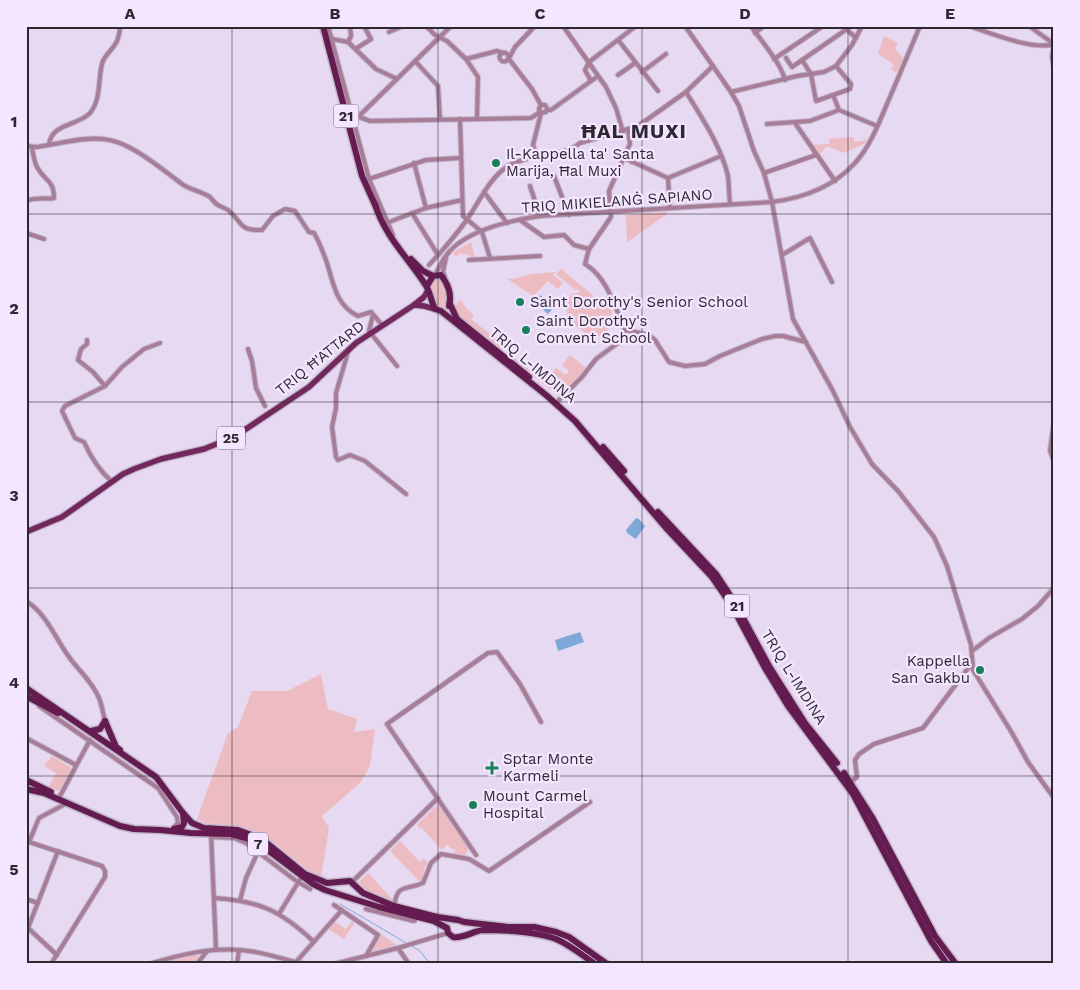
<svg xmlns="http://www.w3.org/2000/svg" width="1080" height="990" font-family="'Work Sans',sans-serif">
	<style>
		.green { fill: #edbcc2 }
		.water { fill: #7da8d7 }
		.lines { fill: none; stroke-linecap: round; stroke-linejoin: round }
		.stream { stroke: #7da8d7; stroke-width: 1 }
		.minor-casing { stroke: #c2b6cb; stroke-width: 6 }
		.primary-casing { stroke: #c2b6cb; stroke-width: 8 }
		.trunk-casing { stroke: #c2b6cb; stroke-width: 9 }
		.minor { stroke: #a77d98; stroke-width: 4 }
		.primary { stroke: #72285d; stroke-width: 5.5 }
		.trunk { stroke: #641c50; stroke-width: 6 }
		.grid { fill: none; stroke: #2d2831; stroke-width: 1; stroke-opacity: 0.55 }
		.poi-dot { fill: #19805b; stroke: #f4e6ff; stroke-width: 2 }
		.labels { text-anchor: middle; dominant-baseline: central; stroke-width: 4.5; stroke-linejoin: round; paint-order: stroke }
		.shield { fill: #f4e6ff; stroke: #69616f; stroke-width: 1 }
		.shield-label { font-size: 14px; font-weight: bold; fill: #2d2831 }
		.poi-label { font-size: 15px; fill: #2d2831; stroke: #f4e6ff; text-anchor: start }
		.street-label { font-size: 15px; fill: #2d2831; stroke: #f4e6ff }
		.district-label { font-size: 20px; font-weight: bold; letter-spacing: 1px; fill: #2d2831; stroke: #f4e6ff }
		.neatline { fill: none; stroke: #2d2831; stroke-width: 2 }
		.grid-label { font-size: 16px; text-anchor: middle; font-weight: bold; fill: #2d2831 }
	</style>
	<rect width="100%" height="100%" fill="#e7d9f1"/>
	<g class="green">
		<path d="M884,36L898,43L895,49L903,58L896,73L891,69L894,65L878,54Z"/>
		<path d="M854,137V142L867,140L864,144L843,153L827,146L820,154L813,145L829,144V139Z"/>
		<path d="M667,212L666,215L627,242L626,215Z"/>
		<path d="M471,242L475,257H471L466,254L463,255L462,253L457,256L453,255L455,251Z"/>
		<path d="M561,269L612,311C611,316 612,321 610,327C600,348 577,329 567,317L566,301L572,294L581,292L577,289L575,290L556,274Z"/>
		<path d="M555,272L553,275L563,283L558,289L548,281L533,296L506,278L513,279L531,274Z"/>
		<path d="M437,278C448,283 451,298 445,308L438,307C431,299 426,284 437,278Z"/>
		<path d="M459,301H462L466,308L474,315L471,319L506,347L504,350L492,344L460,318L455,306Z"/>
		<path d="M509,351L512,352L514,357L539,378L542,377L545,380L556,368L566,375L569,371L562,365L570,355L587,369L581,377L559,396L509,357L507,354Z"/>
		<path d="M321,674L328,709L357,719L354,732L375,729L370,766L361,782L322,816L329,828L321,877L309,871L262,833L239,826L205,823L197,819L228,733L238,727L252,691H287Z"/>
		<path d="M52,756L70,767L71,769L60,789L57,791L49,786L56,773L44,766Z"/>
		<path d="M438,804L469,848L464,857L453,855L455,850L450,848L448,844L442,850L422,828L420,829L417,825Z"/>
		<path d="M400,841L420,862L424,858L428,863L424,868L421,883L390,851Z"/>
		<path d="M368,873L394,901C384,901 364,891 359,882Z"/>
		<path d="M334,921L346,929L352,921L355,922L344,939L327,928Z"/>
		<path d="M381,934L397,945L372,951Z"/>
		<path d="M197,955L199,957L194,964H161L187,956Z"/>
	</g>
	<g class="water">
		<path d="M540,295L554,307L548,314L534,302Z"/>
		<path d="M636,518L639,519L645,526L636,539L627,533L626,530Z"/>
		<path d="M580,632L584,642L558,651L555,640Z"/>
	</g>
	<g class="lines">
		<g class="stream">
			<path d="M340,904L408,944"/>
			<path d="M411,946L419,950L430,964"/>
		</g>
		<defs>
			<g id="minor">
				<path d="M328,26L369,179L393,235"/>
				<path d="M426,26L435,35L447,41L466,59L478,77L477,118"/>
				<path d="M563,26L606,87L616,108L623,132"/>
				<path d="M685,26L731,92L739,106L754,151L764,173L772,202L793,319L833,391L850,427L872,464L898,491L934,537L947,566L971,645L973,670L1012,733L1028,762L1054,798"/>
				<path d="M751,26C761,41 781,63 785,80"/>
				<path d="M843,26L856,38"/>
				<path d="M969,26C990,33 1034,51 1054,44"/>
				<path d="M1029,26L1054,44"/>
				<path d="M389,32L403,26"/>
				<path d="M755,33L764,26"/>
				<path d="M332,39L348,42L376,69L397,79"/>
				<path d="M619,41L658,91"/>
				<path d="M348,42L351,36L350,26"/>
				<path d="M1054,45L1052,57L1054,68"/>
				<path d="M357,48L371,39L364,26"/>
				<circle cx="504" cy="57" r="4.5"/>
				<path d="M509,58L515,47L535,26"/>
				<path d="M786,58L792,67L847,29"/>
				<path d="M466,59L497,51L503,53"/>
				<path d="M509,59L532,89L541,105L539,109L541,113L533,145L537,156"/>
				<path d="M774,59L823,26"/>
				<path d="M802,60L811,74L816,101L850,89L851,84L836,66"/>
				<path d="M415,61L438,86L440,119"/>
				<path d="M642,72L666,54"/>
				<path d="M618,75L635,63"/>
				<path d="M591,81L585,70L589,62L636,26"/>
				<path d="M686,92C702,118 721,146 728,176C729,185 729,195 730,204"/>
				<path d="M731,92L797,76L824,72L836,66L852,45L862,26"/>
				<path d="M833,95L839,110"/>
				<path d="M541,105H545L547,108L546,112L541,113"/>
				<path d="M547,110H551L598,76"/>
				<path d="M351,114L370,121L531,118L540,112"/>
				<path d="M356,119L451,26"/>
				<path d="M460,119L463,216L482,232L490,258"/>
				<path d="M795,123L835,181"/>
				<path d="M767,124L810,121L839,110L877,126"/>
				<path d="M49,145C67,142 85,137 103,139C130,141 160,168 182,184C190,190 201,191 210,197C213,200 214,203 218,205C221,207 225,208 228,210C243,222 238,231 262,230L273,216L285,209L295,211L309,232L314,233C320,243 323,252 327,263C333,282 336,306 358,316L371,312L382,325"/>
				<path d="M26,146L37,147L49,145C51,123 78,126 90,113C101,100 98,80 102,64C104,55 113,50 117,41C119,37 119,31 121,26"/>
				<path d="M624,158L668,178L670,208"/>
				<path d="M632,162L636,158L643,157"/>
				<path d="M414,163L426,208"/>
				<path d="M764,173L816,155"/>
				<path d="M554,176L569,215"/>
				<path d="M668,178L721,156"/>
				<path d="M369,179L426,160L460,158"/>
				<path d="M530,186L540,216"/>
				<path d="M484,192L507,223"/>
				<path d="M26,201C38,196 43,200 54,198C54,179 44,181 37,167C34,161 33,154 32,147"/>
				<path d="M412,213L438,255"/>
				<path d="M520,220L544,237L564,235L574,245L589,249"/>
				<path d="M389,222L426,208L462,200"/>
				<path d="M26,233L44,239"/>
				<path d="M782,255L810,238L832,282"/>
				<path d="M469,260L540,256"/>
				<path d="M429,265C442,251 455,236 466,221C479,203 488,179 508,166C530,153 560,159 580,143L638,126L686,92L713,66"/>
				<path d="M435,275C440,265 446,253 455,246C477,228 513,220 540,216L772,202C802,198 832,188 854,164C871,146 880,120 890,97C900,73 910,50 920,26"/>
				<path d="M445,277L443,272L446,257"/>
				<path d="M373,315L369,331L397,366"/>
				<path d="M625,330C615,307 607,277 585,264L589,249L611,217L609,191L630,144L628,130"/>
				<path d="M625,330L649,335L655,340L669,362L685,366L705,364L720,356L762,339L775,336H783L806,342"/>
				<path d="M87,340V344L81,349L78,360L93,372L105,386L65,406L62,411L75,438L84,442C91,458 99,470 112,482"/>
				<path d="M248,349L252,361L256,388L265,406"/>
				<path d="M348,352L336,393V408L332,427L336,457L338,460L350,455L365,461L406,494"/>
				<path d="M105,386L122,367L144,349L160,343"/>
				<path d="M558,401L582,377L596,359L622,340L625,330"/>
				<path d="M1054,422L1050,451L1054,461"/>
				<path d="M26,601C47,614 55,638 69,657C79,671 92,681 99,698C102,705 103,713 105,721"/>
				<path d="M972,651L989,638L1022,619L1038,606L1054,588"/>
				<path d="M39,706L158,788L177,817L178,823L173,828"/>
				<path d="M26,738L76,765"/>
				<path d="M850,782L857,777L855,760L859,754L874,744L923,728L972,663"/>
				<path d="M60,796L90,740"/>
				<path d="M211,833L216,949"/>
				<path d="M211,837L234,838L246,843L295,880"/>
				<path d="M26,841L102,866L105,871V877L51,964"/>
				<path d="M29,842L39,818L67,803"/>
				<path d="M476,855L387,724L488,653L497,652L520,684L541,722"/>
				<path d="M298,882L310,889"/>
				<path d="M352,882L438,798"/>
				<path d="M214,898C259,901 280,910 313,941"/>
				<path d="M26,899L38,903"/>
				<path d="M240,900L246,878L261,845"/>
				<path d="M334,905L378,935L366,956"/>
				<path d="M394,906C398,883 404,891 423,883L431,863L441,854L469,859L489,871L590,802"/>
				<path d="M366,909L414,921L417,918"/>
				<path d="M279,914L302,876"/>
				<path d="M28,928L57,955"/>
				<path d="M26,929L28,928L58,851"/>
				<path d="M398,948L409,964"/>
				<path d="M296,962L342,910"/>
				<path d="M149,964C182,954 215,946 249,951C268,953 287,961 306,964"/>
				<path d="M197,964L207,951"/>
				<path d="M237,964L239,950"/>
				<path d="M334,964L398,948L448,933"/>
			</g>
			<g id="primary">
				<path d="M414,305L424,306L435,309"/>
				<path d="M26,532L62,517L123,474L134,469L161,459L204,449L234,437L309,387L356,343L414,305L424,297L428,290"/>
			</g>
			<g id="trunk">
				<path d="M323,26L362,176L376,207"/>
				<path d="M375,204C384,235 408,258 425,284C430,291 431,301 435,309L441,311L546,395L575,421L667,529L712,577L732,606L765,668L788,706L853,794L931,941L947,964"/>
				<path d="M411,259L423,271L433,276"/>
				<path d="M427,286L433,276L441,275C448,284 452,295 449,306"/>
				<path d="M450,304L457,319L529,377"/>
				<path d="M603,447L624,471"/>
				<path d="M658,512L716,574L735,603L769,666L805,723L837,763"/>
				<path d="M26,688L156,777L183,813L192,823L204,828L238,830L262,839L305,874L327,883L350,881L363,893L394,906L437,917L458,920L464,922L508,927H534L556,932L569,937L607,964"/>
				<path d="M26,696L58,713"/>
				<path d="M105,721L116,747L120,750"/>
				<path d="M91,731L100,729L105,721"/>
				<path d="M844,773L872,817L935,936L956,964"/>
				<path d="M26,780L51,792"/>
				<path d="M26,789L44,793L120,826L134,829L160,830L191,833L231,834L246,838L261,845L313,884L325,890L379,907L434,921L447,928L448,933L453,937C463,939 473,931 483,930C505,930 535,931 556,939C570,945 582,955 595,964"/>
				<path d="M174,829L182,827L184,823L183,814"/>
			</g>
		</defs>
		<use href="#minor" class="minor-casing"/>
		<use href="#primary" class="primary-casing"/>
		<use href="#trunk" class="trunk-casing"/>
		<use href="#minor" class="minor"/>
		<use href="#primary" class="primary"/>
		<use href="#trunk" class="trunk"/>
	</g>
	<path class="grid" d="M232,26V964M438,26V964M642,26V964M848,26V964M26,214H1054M26,402H1054M26,588H1054M26,776H1054"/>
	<g class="poi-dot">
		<circle cx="496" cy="163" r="5"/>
		<circle cx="520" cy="302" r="5"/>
		<circle cx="526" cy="330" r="5"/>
		<circle cx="980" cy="670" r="5"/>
		<path d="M489.5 760.5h5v5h5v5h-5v5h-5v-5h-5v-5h5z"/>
		<circle cx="473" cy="805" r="5"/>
	</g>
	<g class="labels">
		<g class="shield">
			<rect x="333.5" y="104.5" width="25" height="23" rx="4"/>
			<rect x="217" y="426.5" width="28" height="23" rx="4"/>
			<rect x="724.5" y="594.5" width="25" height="23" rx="4"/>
			<rect x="248" y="832.5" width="20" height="23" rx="4"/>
		</g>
		<g class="shield-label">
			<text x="346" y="116">21</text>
			<text x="231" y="438">25</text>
			<text x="737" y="606">21</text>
			<text x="258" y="844">7</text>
		</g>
		<g class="poi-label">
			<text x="506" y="154">Il-Kappella ta' Santa<tspan x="506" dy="17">Marija, Ħal Muxi</tspan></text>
			<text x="530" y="302">Saint Dorothy's Senior School</text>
			<text x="536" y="321">Saint Dorothy's<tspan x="536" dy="17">Convent School</tspan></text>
			<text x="970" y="661" text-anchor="end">Kappella<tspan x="970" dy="17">San Gakbu</tspan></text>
			<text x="503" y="759">Sptar Monte<tspan x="503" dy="17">Karmeli</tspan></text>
			<text x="483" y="796">Mount Carmel<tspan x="483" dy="17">Hospital</tspan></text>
		</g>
		<g class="street-label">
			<text transform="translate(617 201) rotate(-4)">TRIQ MIKIELANĠ SAPIANO</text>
			<text transform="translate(320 358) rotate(-39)">TRIQ Ħ'ATTARD</text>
			<text transform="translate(533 365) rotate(40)">TRIQ L-IMDINA</text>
			<text transform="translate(794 677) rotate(58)">TRIQ L-IMDINA</text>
		</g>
		<g class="district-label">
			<text x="634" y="131">ĦAL MUXI</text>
		</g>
	</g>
	<rect width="1080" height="990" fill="none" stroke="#f4e6ff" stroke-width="55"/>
	<rect x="28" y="28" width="1024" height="934" class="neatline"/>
	<g class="grid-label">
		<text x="130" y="19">A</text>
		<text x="335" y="19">B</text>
		<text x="540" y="19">C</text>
		<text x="745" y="19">D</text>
		<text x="950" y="19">E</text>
		<text x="14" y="127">1</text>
		<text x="14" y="314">2</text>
		<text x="14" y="501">3</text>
		<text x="14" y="688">4</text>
		<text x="14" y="875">5</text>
	</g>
</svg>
